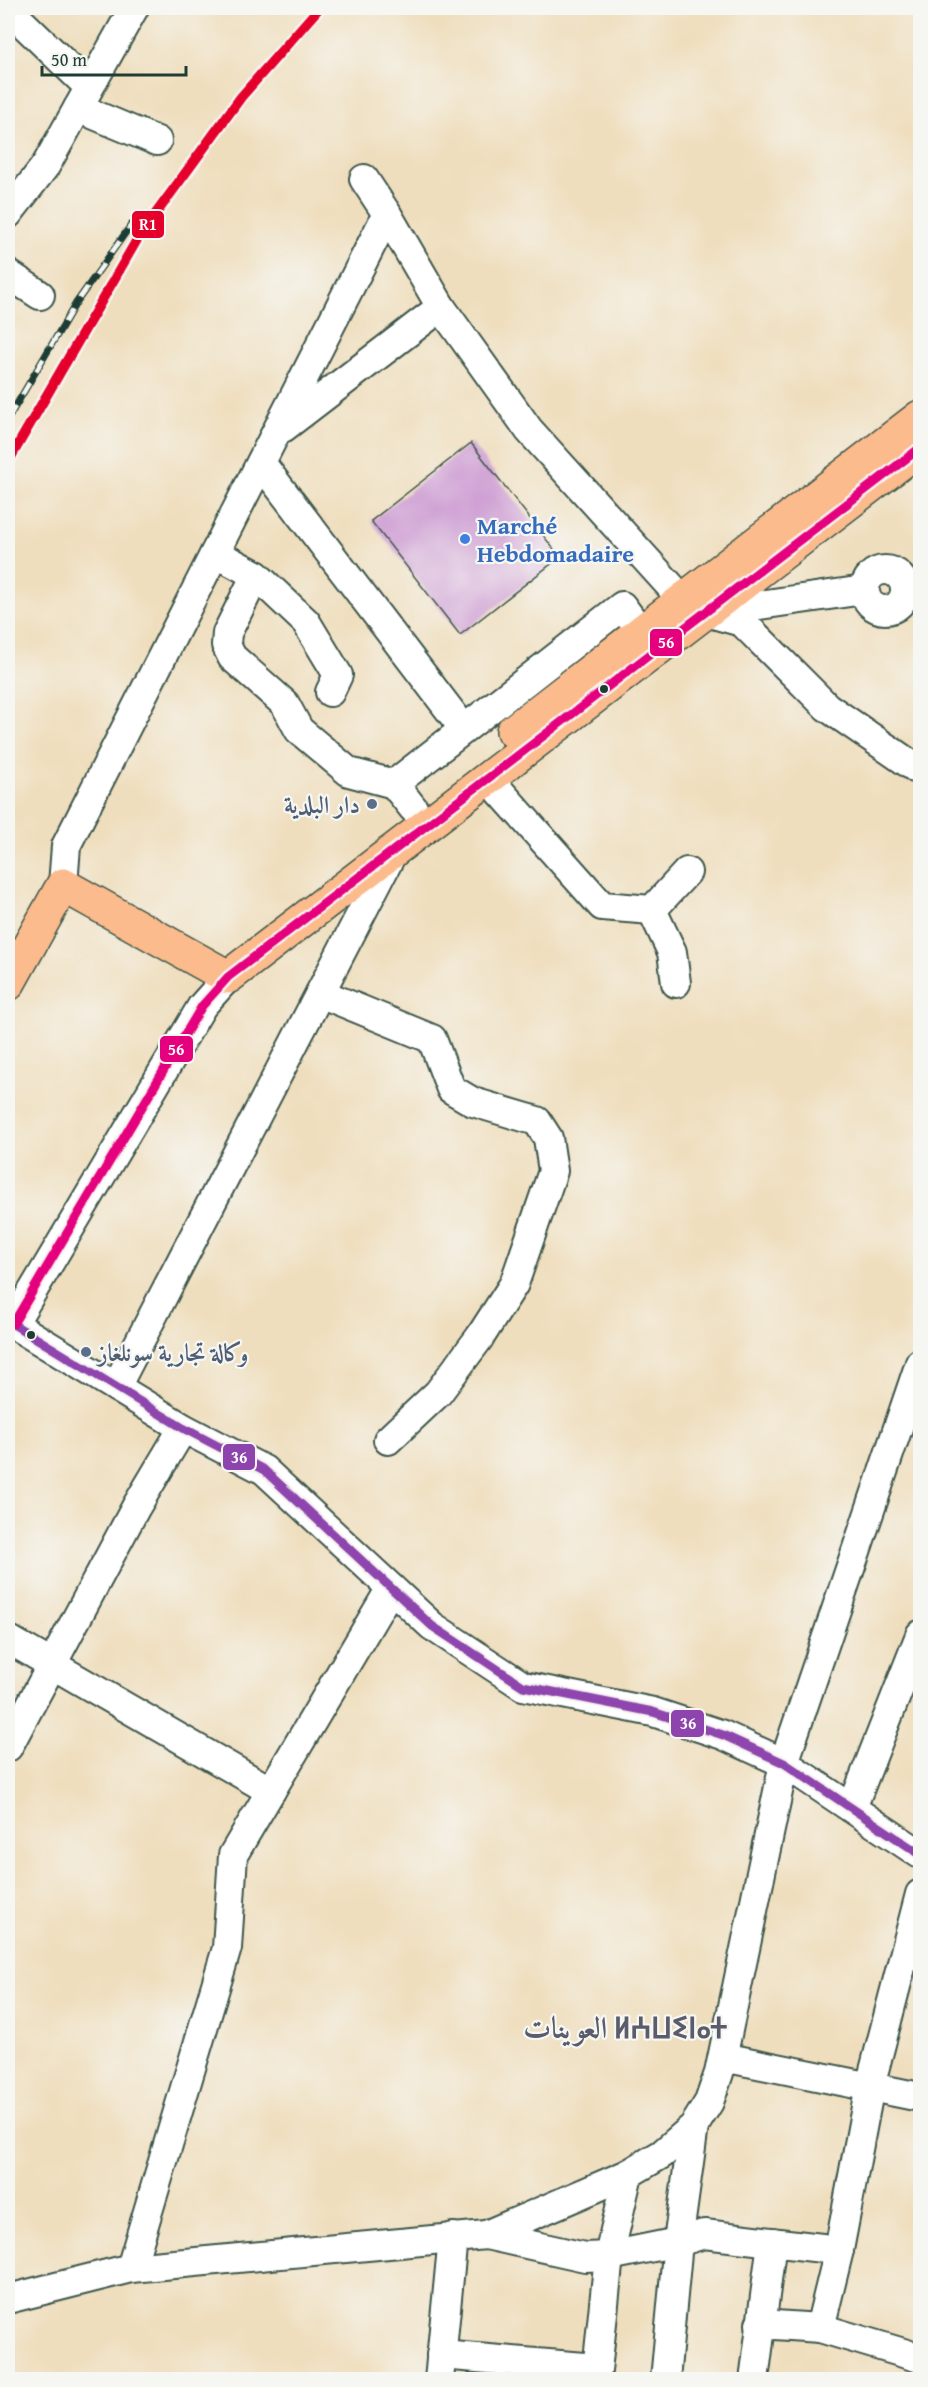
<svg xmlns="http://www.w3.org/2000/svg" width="928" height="2387" font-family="'Gentium Book Plus',Amiri,'Noto Sans Tifinagh',serif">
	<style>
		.building { fill: #ca95d0 }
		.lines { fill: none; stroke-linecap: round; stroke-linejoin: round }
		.minor-casing { stroke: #3e5549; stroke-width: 32 }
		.major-casing { stroke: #3e5549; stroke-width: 36 }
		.minor { stroke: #fff; stroke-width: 28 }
		.major { stroke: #fbbb8c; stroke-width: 33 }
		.rail-casing { stroke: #1f3d34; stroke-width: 7 }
		.rail { stroke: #f6f6f2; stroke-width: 4.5; stroke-dasharray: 14; stroke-linecap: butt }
		.bus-1-casing { stroke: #f6f6f2; stroke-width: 14 }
		.bus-2-casing { stroke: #f6f6f2; stroke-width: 14 }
		.bus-1 { stroke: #8e44ad; stroke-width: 9 }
		.bus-2 { stroke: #e5007d; stroke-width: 9 }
		.rail-1-casing { stroke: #f6f6f2; stroke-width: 15 }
		.rail-1 { stroke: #e4002b; stroke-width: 10 }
		.shop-dot { fill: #3f7fe0; stroke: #f6f6f2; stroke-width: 2 }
		.bus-dot { fill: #1f3d34; stroke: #f6f6f2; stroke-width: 2 }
		.service-dot { fill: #5c6f8a; stroke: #f6f6f2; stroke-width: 2 }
		.labels { text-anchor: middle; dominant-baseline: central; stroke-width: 4.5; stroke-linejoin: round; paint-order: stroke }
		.shop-label { font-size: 24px; font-weight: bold; fill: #366cbe; stroke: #f6f6f2; text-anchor: start }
		.service-label { font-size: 24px; font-weight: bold; fill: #4e5e75; stroke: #f6f6f2; text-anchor: end }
		.district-label { font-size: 30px; font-weight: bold; fill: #5b5c6b; stroke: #f6f6f2 }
		.line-badge { stroke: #f6f6f2; stroke-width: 2 }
		.badge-label { font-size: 16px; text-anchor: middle; font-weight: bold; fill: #fff }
	</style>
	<rect width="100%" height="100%" fill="#f6f6f2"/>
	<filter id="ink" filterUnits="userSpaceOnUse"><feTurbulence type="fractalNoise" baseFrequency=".0167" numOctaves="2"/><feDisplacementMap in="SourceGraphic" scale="12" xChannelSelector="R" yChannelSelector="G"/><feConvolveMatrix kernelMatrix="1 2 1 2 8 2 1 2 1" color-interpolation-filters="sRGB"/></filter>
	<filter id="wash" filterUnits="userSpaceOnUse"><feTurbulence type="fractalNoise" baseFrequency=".008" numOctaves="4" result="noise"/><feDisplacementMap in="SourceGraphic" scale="24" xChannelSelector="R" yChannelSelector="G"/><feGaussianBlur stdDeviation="1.35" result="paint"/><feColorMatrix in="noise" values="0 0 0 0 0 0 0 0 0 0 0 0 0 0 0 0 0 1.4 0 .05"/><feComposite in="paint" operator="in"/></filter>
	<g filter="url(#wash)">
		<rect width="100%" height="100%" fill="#efdebd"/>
		<g id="blocks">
			<path class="building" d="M471,443L560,557L460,635L371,521Z"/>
		</g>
	</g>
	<g filter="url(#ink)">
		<use href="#blocks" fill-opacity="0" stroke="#3e5549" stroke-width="1.5"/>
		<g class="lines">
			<defs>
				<g id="minor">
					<path d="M8,9L89,87"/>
					<path d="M78,108L157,141"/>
					<path d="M364,179L387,214L441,307L529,430L683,600L706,612L742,622L827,707L920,771"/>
					<path d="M8,214L46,165L134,8"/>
					<path d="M8,274L40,295"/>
					<path d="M283,428L441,307"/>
					<path d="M261,463L464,729"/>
					<path d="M215,553L256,575L306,622L338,675L330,692"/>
					<circle cx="885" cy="590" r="20"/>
					<path d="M256,575L227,633L226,645L232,657L285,704L299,730L349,772L394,784"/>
					<path d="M717,611L864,590"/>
					<path d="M488,778L602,906L652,910L687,872"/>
					<path d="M413,808L394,784L622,606L641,632"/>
					<path d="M63,885L66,846L387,214"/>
					<path d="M652,910L672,952L676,983"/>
					<path d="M320,993L432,1039L451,1089L473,1102L537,1121L548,1138L553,1171L514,1284L480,1337L438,1393L388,1440"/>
					<path d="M8,1321L183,1428L264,1470L432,1626L523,1686L653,1712L723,1735L784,1763L920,1854"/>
					<path d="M13,1324L202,1006L228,977"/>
					<path d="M116,1387L393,852"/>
					<path d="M8,1639L271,1791"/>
					<path d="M8,1747L136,1507L183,1428"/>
					<path d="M852,1808L920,1635"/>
					<path d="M723,2057L920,2097"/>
					<path d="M486,2235L585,2257L609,2256L678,2242L704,2234L839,2250"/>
					<path d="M131,2268L227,1948L233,1855L391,1588"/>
					<path d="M8,2299L131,2268L486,2235L628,2174L662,2154L694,2126L709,2102L719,2073L784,1763L920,1363"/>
					<path d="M760,2324L820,2328L920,2358"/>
					<path d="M820,2328L839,2250L870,2086L920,1894"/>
					<path d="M441,2355L597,2368"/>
					<path d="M439,2380L453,2237"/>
					<path d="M596,2380L609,2256L628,2174"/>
					<path d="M665,2380L678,2242L694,2126"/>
					<path d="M754,2380L772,2242"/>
				</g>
				<g id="major">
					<path d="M513,731L920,417"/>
					<path d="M8,984L63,885L228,977L920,448"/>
				</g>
			</defs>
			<use href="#minor" class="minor-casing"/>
			<use href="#major" class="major-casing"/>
			<use href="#minor" class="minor"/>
			<use href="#major" class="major"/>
			<defs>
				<path id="rail" d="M8,419L76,303L131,225"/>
			</defs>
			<use href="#rail" class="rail-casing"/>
			<use href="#rail" class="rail"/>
			<defs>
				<path id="bus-1" d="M8,1321L183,1428L264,1470L432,1626L523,1686L653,1712L723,1735L784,1763L920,1854"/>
				<path id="bus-2" d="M13,1324L202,1006L228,977L920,448"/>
			</defs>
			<use href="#bus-1" class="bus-1-casing"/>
			<use href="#bus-2" class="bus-2-casing"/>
			<use href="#bus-1" class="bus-1"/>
			<use href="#bus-2" class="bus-2"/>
			<defs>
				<path id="rail-1" d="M8,462L138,238L241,97L319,8"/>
			</defs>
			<use href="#rail-1" class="rail-1-casing"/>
			<use href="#rail-1" class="rail-1"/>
		</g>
	</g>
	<circle class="shop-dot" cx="465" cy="539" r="6"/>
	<g class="bus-dot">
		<circle cx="604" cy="689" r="5"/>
		<circle cx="31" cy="1335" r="5"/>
	</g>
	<g class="service-dot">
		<circle cx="372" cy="804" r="6"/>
		<circle cx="86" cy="1352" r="6"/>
	</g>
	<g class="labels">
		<g class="shop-label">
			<text x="477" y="525">Marché<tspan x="477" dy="28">Hebdomadaire</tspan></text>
		</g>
		<g class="service-label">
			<text x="360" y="804">دار البلدية</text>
			<text x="98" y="1352" text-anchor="start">وكالة تجارية سونلغاز</text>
		</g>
		<g class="district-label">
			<text x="625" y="2027">العوينات ⵍⵄⵡⵉⵏⴰⵜ</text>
		</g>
	</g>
	<g class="line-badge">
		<rect x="131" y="210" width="34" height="29" rx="6" fill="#e4002b"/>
		<rect x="649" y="628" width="34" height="29" rx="6" fill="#e5007d"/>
		<rect x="159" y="1035" width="35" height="28" rx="6" fill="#e5007d"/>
		<rect x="222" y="1443" width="34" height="28" rx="6" fill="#8e44ad"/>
		<rect x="670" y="1709" width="35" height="29" rx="6" fill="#8e44ad"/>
	</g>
	<g class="badge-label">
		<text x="148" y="230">R1</text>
		<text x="666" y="648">56</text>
		<text x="176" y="1055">56</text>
		<text x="239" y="1463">36</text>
		<text x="688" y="1729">36</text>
	</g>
	<rect width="928" height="2387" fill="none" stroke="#f6f6f2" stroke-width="30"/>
	<path d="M42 66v9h144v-9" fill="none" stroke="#1f3d34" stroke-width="3"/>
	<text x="51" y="66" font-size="18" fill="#1f3d34" stroke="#f6f6f2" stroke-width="4.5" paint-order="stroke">50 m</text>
</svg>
